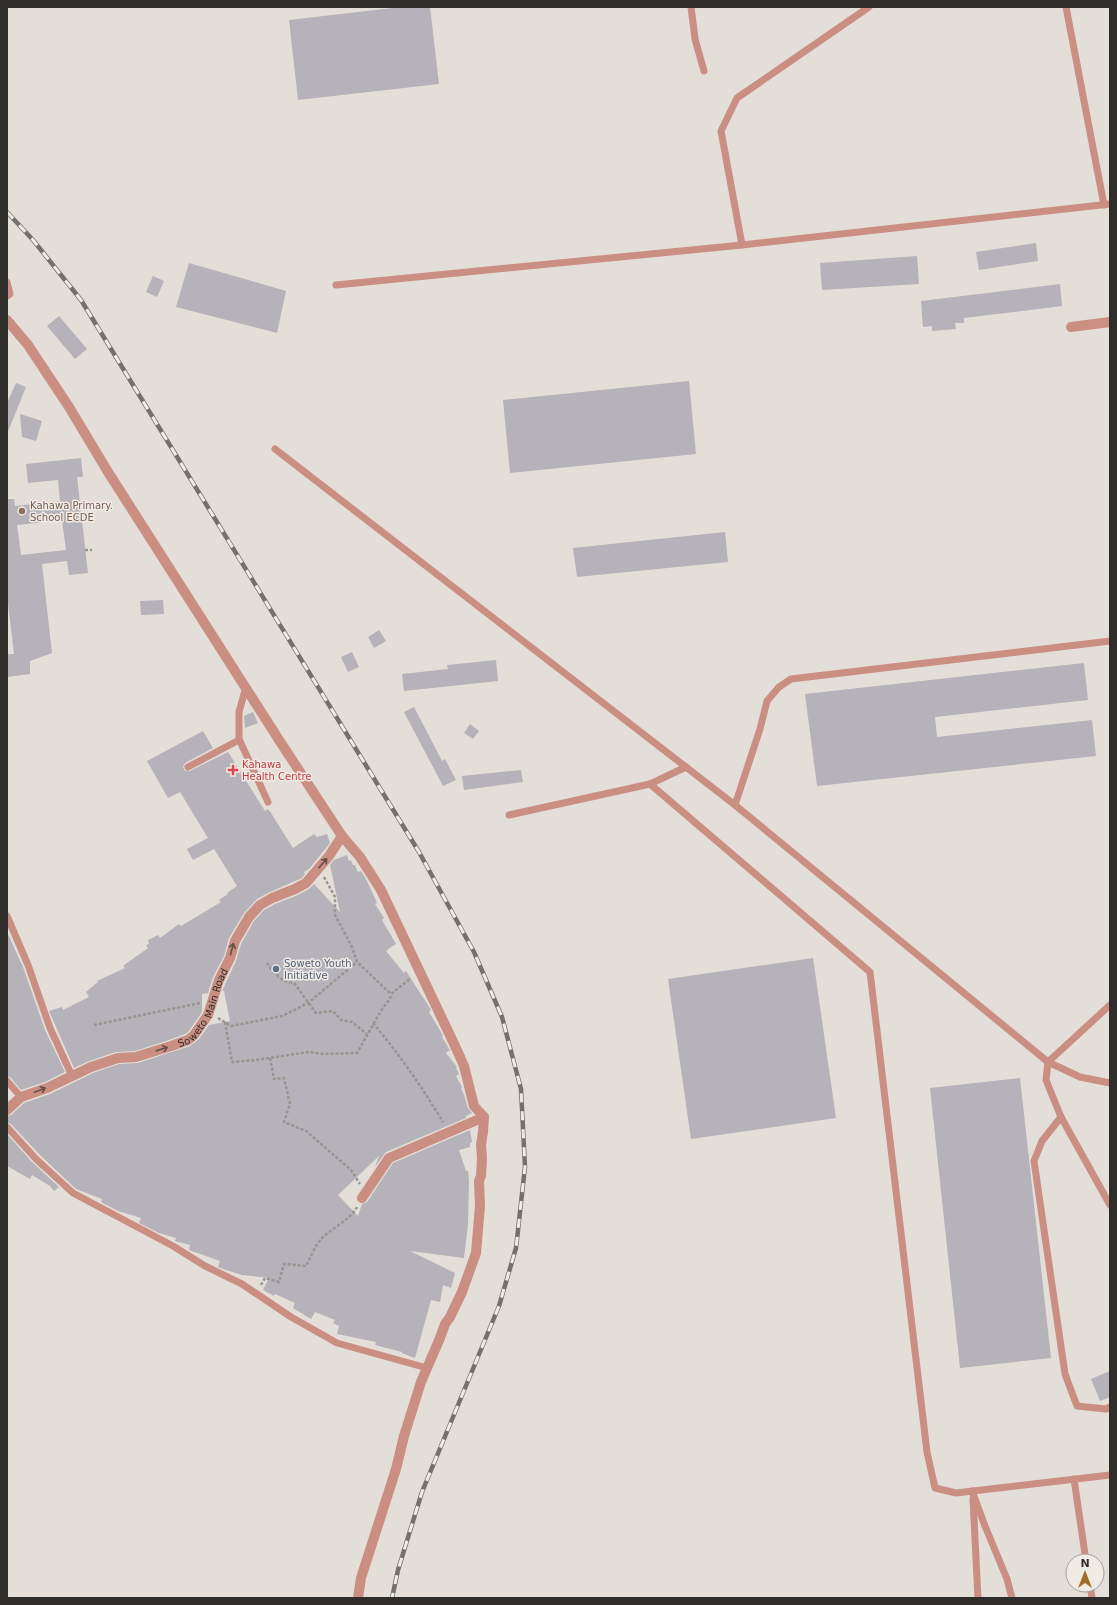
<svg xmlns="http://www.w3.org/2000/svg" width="1117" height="1605" font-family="'DejaVu Sans',sans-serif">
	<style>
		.building { fill: #b5b2b9; fill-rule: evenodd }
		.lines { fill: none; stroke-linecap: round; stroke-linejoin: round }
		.path { stroke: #98948f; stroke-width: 2.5; stroke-dasharray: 3 2; stroke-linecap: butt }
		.service { stroke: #ca8e83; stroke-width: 7 }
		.minor { stroke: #ca8e83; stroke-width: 10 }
		.rail-casing { stroke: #74716c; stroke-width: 4.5 }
		.rail { stroke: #f0ebe4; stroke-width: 3; stroke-dasharray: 9; stroke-linecap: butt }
		.oneway { stroke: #654f49 }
		.education-dot { fill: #8d6e63; stroke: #f0ebe4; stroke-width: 1.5 }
		.health-dot { fill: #e0444e; stroke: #f0ebe4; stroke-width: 1.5 }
		.service-dot { fill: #5c6f8a; stroke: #f0ebe4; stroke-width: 1.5 }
		.labels { text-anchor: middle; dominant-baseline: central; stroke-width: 3; stroke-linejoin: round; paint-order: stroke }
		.education-label { font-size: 10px; fill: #785e54; stroke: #f0ebe4; text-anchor: start }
		.health-label { font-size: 10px; fill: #be3a42; stroke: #f0ebe4; text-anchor: start }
		.service-label { font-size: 10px; fill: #4e5e75; stroke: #f0ebe4; text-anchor: start }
		.street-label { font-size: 10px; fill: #2f2d2a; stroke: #f0ebe4 }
	</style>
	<rect width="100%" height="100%" fill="#e3ded7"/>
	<g class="building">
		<path d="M401,7H430L439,84L298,100L289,20Z"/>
		<path d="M1036,243L1038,261L979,270L976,252Z"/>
		<path d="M917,256L919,284L822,290L820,263Z"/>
		<path d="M189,263L286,291L277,333L176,307Z"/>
		<path d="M153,276L164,281L157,297L146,292Z"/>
		<path d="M1060,284L1062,306L964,318V323H955L956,329L932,331V326L923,327L921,301Z"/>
		<path d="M59,316L87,349L75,359L47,326Z"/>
		<path d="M689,381L696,454L510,473L503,400Z"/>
		<path d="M16,383L26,387L7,434V403Z"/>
		<path d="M20,414L42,421L36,441L22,437Z"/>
		<path d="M81,458L83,477H77L88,573L69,575L67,561L42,564L52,653L30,661V674L7,677V654H14L8,604H7V499H14L15,506L60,501L58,480L28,483L26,464ZM62,520L66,550L21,555L17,525Z"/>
		<path d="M725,532L728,562L577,577L573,548Z"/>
		<path d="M163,600L164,614L141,615L140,601Z"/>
		<path d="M379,630L386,641L374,648L368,637Z"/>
		<path d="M352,652L359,667L348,672L341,657Z"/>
		<path d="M496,660L498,681L404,691L402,674L448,669L447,665Z"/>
		<path d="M1084,663L1088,700L935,717L937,737L1092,720L1096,756L817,786L805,694Z"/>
		<path d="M414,707L442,761L445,759L456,780L443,786L404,712Z"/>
		<path d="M253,712L258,723L245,728L244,716Z"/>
		<path d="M470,724L479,731L473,739L464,733Z"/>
		<path d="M203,731L213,748L185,763L183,767L185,771H190L228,752L265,811L268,809L271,813L293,848L314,834L317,837L327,834L330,843L309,869L304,872L305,874L302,878L270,892L257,899L244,913L229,938L224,956L213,977L208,993L202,994V1012L189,1031L185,1034L169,1040L135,1051L116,1052L89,1061L74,1068L49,1011L62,1007L63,1010L89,997L86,992L98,982L97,981L125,968L123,966L148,948L146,945L149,944L148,940L158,935L160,938L179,924L181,926L221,902L219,900L228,894L227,893L237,886L214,849L193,860L187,849L208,838L180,792L168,798L147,761Z"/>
		<path d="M521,770L523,782L464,790L462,776Z"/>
		<path d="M347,855L349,861L351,860L353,865H355L358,872L361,871L366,879L377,903L375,904L384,918L382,920L396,944L388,949V950L386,951L404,973L406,971L428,1005L431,1010L429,1012L441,1032L443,1036L442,1037L448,1047L450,1050L446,1053L457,1067L456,1068L459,1074L456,1076L462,1087L461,1088L464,1095L468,1108L472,1113L466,1116V1118L386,1152L375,1167L379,1156L338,1195L358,1216L362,1204L367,1202L393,1163L470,1130L472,1142L470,1143V1147L459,1150L466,1171H468L469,1181L468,1225L464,1258L410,1251L455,1273L451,1288L443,1285L440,1302L431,1300L415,1358L402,1353V1352L375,1345L376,1342L337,1334L339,1326L333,1323L335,1320L315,1312L311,1319L293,1308L295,1303L275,1294L274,1296L263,1290L269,1278L242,1275L226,1270L218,1267L220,1261L189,1250L190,1245L175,1241L176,1238L159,1233L139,1223L141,1218L118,1211L101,1202L102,1199L76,1189L40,1155L11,1124L7,1122V1116L11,1115L24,1103L50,1094L93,1073L119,1064L138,1063L190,1046L199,1039L209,1025L230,1021L224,991H222L236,961L241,944L254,921L264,910L275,904L298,895L309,889L314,884L340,912L330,865L334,860Z"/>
		<path d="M7,932L23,967L45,1030L65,1072L45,1082L21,1090L11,1078L7,1076Z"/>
		<path d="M813,958L836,1118L691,1139L668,979Z"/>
		<path d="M1020,1078L1051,1358L960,1368L930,1088Z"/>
		<path d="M7,1134L32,1162L59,1187L54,1191L50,1186L32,1175L30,1179L7,1166Z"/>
		<path d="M1110,1371V1397L1100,1401L1091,1379Z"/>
	</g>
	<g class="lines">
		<g class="path">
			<path d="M85,550H92"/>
			<path d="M324,877L335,897V915L352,947L357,962L391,994L411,978"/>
			<path d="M267,963C273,972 282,983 294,983L316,1013L333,1011L341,1020L352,1022L367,1034"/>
			<path d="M218,1018L231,1026L282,1016L308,1003L357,962"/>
			<path d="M225,1022L232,1062L256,1060L308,1052L323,1054L357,1053L382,1009L390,999L391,994"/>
			<path d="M373,1023C399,1054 422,1087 443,1122"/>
			<path d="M94,1025L200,1003"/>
			<path d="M270,1058L274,1079L284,1078L290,1104L284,1122L306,1131L351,1170L360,1184"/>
			<path d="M261,1285L265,1278L279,1282L284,1264L306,1266C311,1257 315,1245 322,1238C332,1228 351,1219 357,1207"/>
		</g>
		<g class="service">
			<path d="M691,7L695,39L704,71"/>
			<path d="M1066,7L1104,205"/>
			<path d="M742,245L721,131L737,98L869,7"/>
			<path d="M7,282L10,294L7,296"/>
			<path d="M336,285L742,245L1110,204"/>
			<path d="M275,449L735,805L1048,1062L1080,1077L1110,1083"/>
			<path d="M246,687L239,712V739L268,802"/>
			<path d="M188,767L239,740"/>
			<path d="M650,784L870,972L927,1452L935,1488L956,1493L1110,1475"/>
			<path d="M735,805L760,729L767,701L779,687L791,679L1110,641"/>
			<path d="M509,815L650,784L686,767"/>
			<path d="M7,916L28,965L50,1028L72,1076"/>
			<path d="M1110,1005L1048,1062L1046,1080L1061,1117L1110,1205"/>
			<path d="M7,1081L21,1097"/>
			<path d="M1061,1117L1042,1141L1034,1161L1065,1374L1077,1406L1106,1409L1110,1407"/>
			<path d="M7,1127L36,1159L73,1193L173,1246L205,1266L242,1284L291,1317L337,1343L427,1368"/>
			<path d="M1074,1479L1086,1561"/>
			<path d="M972,1491L985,1526L1007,1579L1012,1598"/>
			<path d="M973,1499L978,1598"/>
			<path d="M1090,1585L1092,1598"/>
		</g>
		<g class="minor">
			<path d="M7,320L28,345L69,407L108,472L279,740L342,836L360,857L381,890L456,1048L464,1066L474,1106L484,1117L483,1132L481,1145L482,1158L481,1176L479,1181L480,1206L476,1253L462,1292L450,1317L445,1324L440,1338L421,1382L404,1436L396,1469L361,1578L358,1598"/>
			<path d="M1071,327L1110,322"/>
			<path id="s1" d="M7,1110L21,1097L47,1088L91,1067L118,1058L136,1057L171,1046L188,1040L194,1035L208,1015L219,980L230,958L235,941L249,917L260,905L272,898L295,889L306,883L329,856L342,836"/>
			<path d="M362,1198L389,1158L484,1117"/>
		</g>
		<defs>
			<path id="rail" d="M7,212L33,240L81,300L419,852L474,952L502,1017L521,1089L525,1167L516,1248L499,1306L422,1492L398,1570L392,1598"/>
		</defs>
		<use href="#rail" class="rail-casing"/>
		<use href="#rail" class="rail"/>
	</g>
	<defs><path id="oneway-shaft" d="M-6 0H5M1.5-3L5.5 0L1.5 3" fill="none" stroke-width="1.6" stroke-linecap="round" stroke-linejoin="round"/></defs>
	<g class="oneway">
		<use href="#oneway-shaft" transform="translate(323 863) rotate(-50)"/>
		<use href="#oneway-shaft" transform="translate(232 949) rotate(-75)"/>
		<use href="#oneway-shaft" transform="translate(162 1049) rotate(-17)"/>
		<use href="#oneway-shaft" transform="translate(40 1090) rotate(-21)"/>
	</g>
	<circle class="education-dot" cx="22" cy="511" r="4"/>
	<path class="health-dot" d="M231 764h4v4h4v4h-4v4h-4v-4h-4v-4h4z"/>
	<circle class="service-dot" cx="276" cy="969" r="4"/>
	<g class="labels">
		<g class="education-label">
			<text x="30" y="505">Kahawa Primary.<tspan x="30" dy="12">School ECDE</tspan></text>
		</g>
		<g class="health-label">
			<text x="242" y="764">Kahawa<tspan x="242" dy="12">Health Centre</tspan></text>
		</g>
		<g class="service-label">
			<text x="284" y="963">Soweto Youth<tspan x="284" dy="12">Initiative</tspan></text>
		</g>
		<g class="street-label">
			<text stroke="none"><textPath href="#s1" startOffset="232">Soweto Main Road</textPath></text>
		</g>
	</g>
	<rect width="1117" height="1605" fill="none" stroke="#2f2d2a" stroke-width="16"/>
	<g transform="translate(1085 1573)"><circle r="19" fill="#f0ebe4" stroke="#a39f9a"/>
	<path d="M0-3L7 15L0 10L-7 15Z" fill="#a16e25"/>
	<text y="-6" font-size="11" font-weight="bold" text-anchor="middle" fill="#2f2d2a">N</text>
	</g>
</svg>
